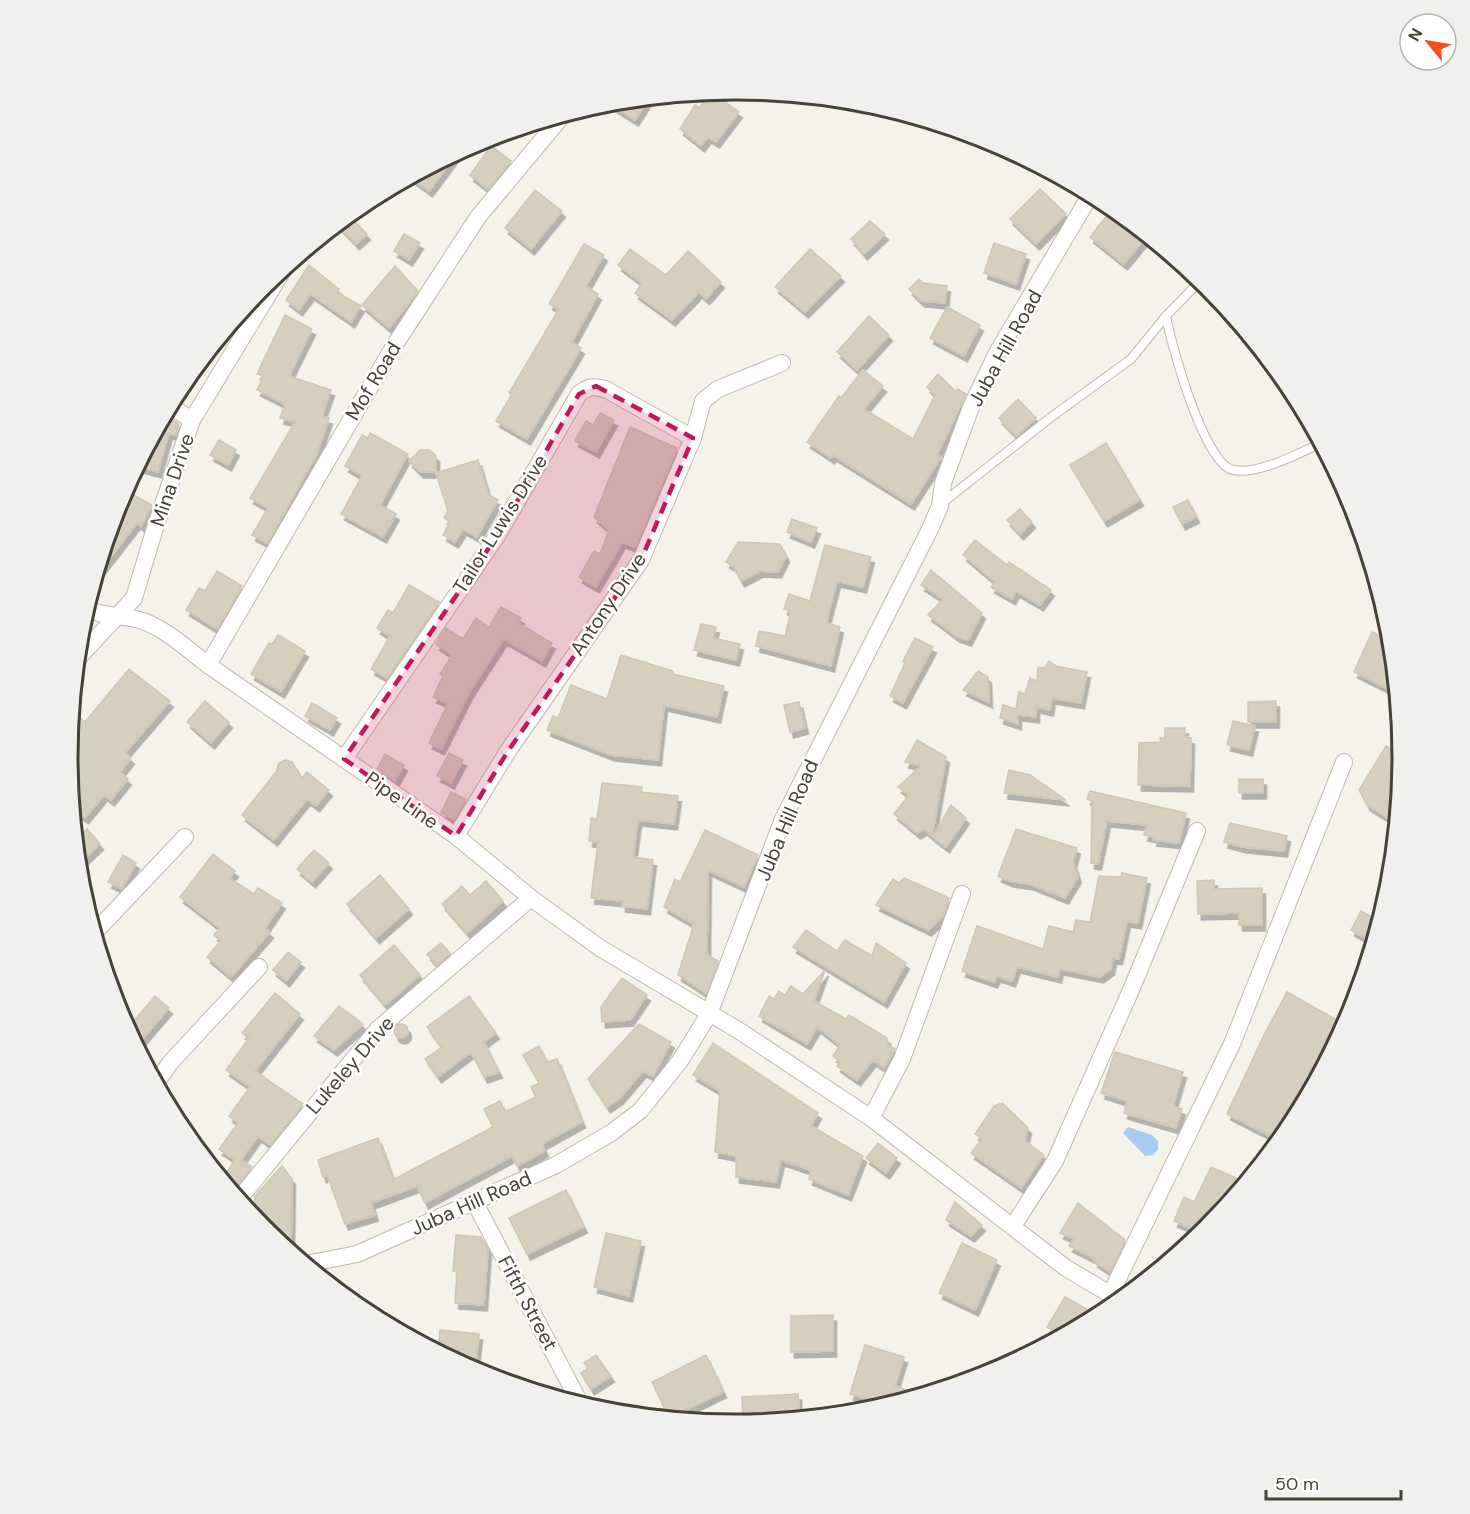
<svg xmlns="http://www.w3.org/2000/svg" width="1470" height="1514" font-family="'DM Sans',sans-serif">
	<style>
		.water { fill: #a7ccef }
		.building { fill: #d6cebf; stroke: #d0c7b2; stroke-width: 1.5; filter: url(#shadow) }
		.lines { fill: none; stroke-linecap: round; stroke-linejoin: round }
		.lane-casing { stroke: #c0baac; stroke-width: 10 }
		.street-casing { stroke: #c0baac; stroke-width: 18 }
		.lane { stroke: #fff; stroke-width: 8 }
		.street { stroke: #fff; stroke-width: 16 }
		.marked { fill: #c2185b; fill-opacity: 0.2; stroke: #c2185b; stroke-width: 4.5; stroke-dasharray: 12 8; stroke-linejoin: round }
		.labels { text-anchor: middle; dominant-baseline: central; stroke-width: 5; stroke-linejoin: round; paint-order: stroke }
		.street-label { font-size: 20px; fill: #484337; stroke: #fff }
		.rim { fill: none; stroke: #484337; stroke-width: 3 }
	</style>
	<defs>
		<filter id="shadow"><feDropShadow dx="3.5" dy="6" stdDeviation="0" flood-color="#0004"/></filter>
	</defs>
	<rect width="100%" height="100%" fill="#f4f2e9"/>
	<path class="water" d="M1128,1127L1152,1135L1158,1141V1149L1153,1155L1145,1156L1123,1133Z"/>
	<g class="building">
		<path d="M711,92L739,112L716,142L708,137L701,146L680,129L695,105L699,108Z"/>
		<path d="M649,98L635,120L606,102L631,100Z"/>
		<path d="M491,146L511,161L488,189L470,175Z"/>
		<path d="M458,152L429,191L410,177L428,168Z"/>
		<path d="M1040,189L1066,214L1036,244L1010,219Z"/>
		<path d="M535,190L562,211L531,249L505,228Z"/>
		<path d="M1113,208L1147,236L1124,264L1090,237Z"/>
		<path d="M348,215L367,234L356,244L337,224Z"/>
		<path d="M870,221L885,234L864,254L851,239Z"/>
		<path d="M404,234L420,243L409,260L394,251Z"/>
		<path d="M994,243L1026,254L1016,284L984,273Z"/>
		<path d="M584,244L604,255L586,286L598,294L572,342L581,348L527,439L496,421L512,394L509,393L559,309L549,304Z"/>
		<path d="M630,249L666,275L688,251L721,282L706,299L699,292L672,320L635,293L642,283L618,265Z"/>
		<path d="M810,249L841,276L805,312L775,287Z"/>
		<path d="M309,265L339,289L336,292L361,306L351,322L311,294L299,310L286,300Z"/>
		<path d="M395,266L418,291L389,328L362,305Z"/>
		<path d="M919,279L923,283L947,286L945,303L921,301L909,289Z"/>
		<path d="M947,307L980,325L964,356L930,338Z"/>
		<path d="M285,315L312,329L289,376L331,390L322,416L329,418L317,454L267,543L252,535L268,508L250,498L295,422L280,418L285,404L257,390L264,376L257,374Z"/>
		<path d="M869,316L889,335L857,370L837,352Z"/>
		<path d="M863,370L883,386L864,409L913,439L935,395L927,387L938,374L956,392L958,389L966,394L937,455L941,457L911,504L833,455L831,458L807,442L839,396L841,398Z"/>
		<path d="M1018,399L1036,418L1016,436L999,418Z"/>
		<path d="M600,413L614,420L596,452L575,441L586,421L593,425Z"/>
		<path d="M165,415L179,424L176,435L169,433L158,472L137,466Z"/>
		<path d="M630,427L677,448L635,547L622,542L596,587L579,577L594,551L600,554L609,530L594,517Z"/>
		<path d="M370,433L408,454L380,505L396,514L383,537L341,514L362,476L345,466L362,435L368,438Z"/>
		<path d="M219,440L236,450L228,465L210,455Z"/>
		<path d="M1106,443L1140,500L1104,521L1070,465Z"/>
		<path d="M420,450H430L436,456V472H420L409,461Z"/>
		<path d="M478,460L488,494L498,500L477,537L463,529L455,542L443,535L450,522L444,518L448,511L436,473Z"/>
		<path d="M124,490L152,505L141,526L137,523L98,573L118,501Z"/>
		<path d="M1188,500L1196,517L1182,524L1173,507Z"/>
		<path d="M1020,509L1032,522L1020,534L1007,520Z"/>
		<path d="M792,519L817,528L811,542L787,532Z"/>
		<path d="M975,540L1007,565L1009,562L1051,590L1040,605L1016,591L1012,599L991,587L995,582L963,555Z"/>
		<path d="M738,542L780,544L786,556L778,572L760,571L741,581L733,566L726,562Z"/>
		<path d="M825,545L871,557L863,587L837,581L826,623L840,627L831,666L756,646L759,631L785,636L791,611L784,609L789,594L810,601Z"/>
		<path d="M931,570L982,613L968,640L956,636L928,615L943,599L921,585Z"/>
		<path d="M217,571L242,586L217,629L186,610L199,588L205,591Z"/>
		<path d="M409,585L439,602L387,678L371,669L390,636L377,628L388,610L393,613Z"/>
		<path d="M501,607L521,618L518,623L552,643L542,661L504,639L470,691L441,749L429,743L448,703L433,697L443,676L440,674L452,655L436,644L446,628L463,639L476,618L489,627Z"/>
		<path d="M701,624L716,627L713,638L740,644L736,660L694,650Z"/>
		<path d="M1372,632L1391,641L1396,693L1354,672Z"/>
		<path d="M278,635L305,651L281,692L251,674L269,643L272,644Z"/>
		<path d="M915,638L933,647L903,703L890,696L905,663L903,661Z"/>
		<path d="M621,655L673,671V674L724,686L717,717L664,705L658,760L611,755L547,730L553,716L558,718L571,685L607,699Z"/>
		<path d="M1049,661L1056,666L1087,672L1081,703L1052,698L1050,710L1036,707V717L1018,715V724L1000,718L1003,705L1016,709L1019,692L1025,694L1030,678L1037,681L1038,667L1045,668Z"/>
		<path d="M129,669L170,701L125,753L131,758L120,772L128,779L111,800L104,795L85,818L73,809L71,789L81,776L68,766L70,729L79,717L85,722Z"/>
		<path d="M978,671L988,677L989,702L963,690Z"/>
		<path d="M205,701L229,722L211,743L187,722Z"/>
		<path d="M1276,701V722H1248V702Z"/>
		<path d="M799,702L805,728L790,732L784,705Z"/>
		<path d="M312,703L337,718L330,730L305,716Z"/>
		<path d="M1233,721L1255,726L1249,750L1227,745Z"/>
		<path d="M1165,728H1185V737L1191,738L1190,786L1138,785L1139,743L1161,742L1160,738H1165Z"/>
		<path d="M917,740L946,757L932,836L924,829L917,833L894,814L909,795L898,787L921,766L905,762Z"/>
		<path d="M1386,746L1402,756L1396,823L1367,805L1359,790Z"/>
		<path d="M449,753L463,760L451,783L437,776Z"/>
		<path d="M385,754L404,765L395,781L377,769Z"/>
		<path d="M285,760L292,762L302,778L307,772L329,790L316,806L307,799L274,840L242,815L276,772L279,763Z"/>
		<path d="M1009,770L1030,775L1066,800L1004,793Z"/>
		<rect x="1239" y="779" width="24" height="14"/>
		<path d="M602,783L642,787L641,792L678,796L674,824L638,820L633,857L653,860L647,909L622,906V901L591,898L598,842L589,841L591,818L597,819Z"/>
		<path d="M1090,791L1186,813L1179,843L1153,840L1154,837L1144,835L1147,825L1107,821L1098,864L1091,863L1092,801L1087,799Z"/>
		<path d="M451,792L466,799L454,819L441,813Z"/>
		<path d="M951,805L966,818L946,847L933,837Z"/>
		<path d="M1230,823L1287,836L1284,851L1243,847L1224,842Z"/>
		<path d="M87,829L100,844L84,859L77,851L76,843Z"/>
		<path d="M1016,829L1077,848L1073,862L1078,877L1065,898L1030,884L1010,881L998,876Z"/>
		<path d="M705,830L758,855L744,887L708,870L707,955L718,961L706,993L678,975L694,924L664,907L675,879L680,882Z"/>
		<path d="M314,850L329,863L312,882L297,869Z"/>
		<path d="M213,854L235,871L229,878L254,894L258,888L282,903L265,928L270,932L231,977L207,957L221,941L214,935L220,928L180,897Z"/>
		<path d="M123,855L136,863L122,889L108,882Z"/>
		<path d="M1122,873L1147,878L1138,923L1127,921L1119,959L1113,958L1111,969L1100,977L1060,969L1058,977L1017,967L1012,981L997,976L994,982L962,971L977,926L1043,949L1049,926L1073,932L1076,920L1090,922L1099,876L1121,877Z"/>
		<path d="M380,875L409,909L376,938L347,904Z"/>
		<path d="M904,878L949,898L943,916L928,930L876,905L893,879L899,883Z"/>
		<path d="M1214,880V889L1262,888V925H1239V913L1198,914L1197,881Z"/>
		<path d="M486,881L503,901L467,933L442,904L462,886L470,895Z"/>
		<path d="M1361,911L1379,921L1374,938H1365L1351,930Z"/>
		<path d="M806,930L837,951L845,940L872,956L876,943L906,963L884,1002L793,947Z"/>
		<path d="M441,943L450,953L437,965L427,954Z"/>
		<path d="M394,945L420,975L385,1005L360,975Z"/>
		<path d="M288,952L301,962L286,981L273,970Z"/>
		<path d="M825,970L814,1001L846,1019L849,1015L887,1038V1044L895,1049L884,1068L873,1060L857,1080L837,1066L840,1062L833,1056L840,1045L817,1027L807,1044L759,1016L769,996L774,999L779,991L785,995L791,986L803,994Z"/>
		<path d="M622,978L647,995L630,1020L602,1022L601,1007Z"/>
		<path d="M1287,992L1344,1024L1321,1066L1317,1064L1278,1140L1227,1114L1264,1035Z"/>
		<path d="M275,993L300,1014L255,1071L303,1104L270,1145L258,1136L241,1160L252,1167L232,1191L222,1179L235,1160L219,1149L238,1123L229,1116L250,1087L226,1070L249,1038L242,1033Z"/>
		<path d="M155,996L169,1008L139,1043L127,1029Z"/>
		<path d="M469,996L496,1033L484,1042L499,1072L484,1077L471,1052L438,1077L425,1059L442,1047L427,1027Z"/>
		<path d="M339,1006L363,1024L334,1050L314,1036Z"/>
		<circle cx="401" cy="1031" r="7"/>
		<path d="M639,1024L671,1042L653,1076L643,1071L620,1098L607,1107L588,1079Z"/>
		<path d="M713,1043L818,1113L811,1126L863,1156L848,1195L809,1179L811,1170L781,1160L776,1182L736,1177V1156L715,1152L720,1091L693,1075Z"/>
		<path d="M539,1046L547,1062L557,1059L582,1122L542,1144L545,1151L517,1166L512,1156L425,1203L417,1186L371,1203L375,1215L345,1224L327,1175L323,1177L318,1160L378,1138L393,1180L493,1127L484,1109L500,1101L505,1112L536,1097L531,1087L539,1083L523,1055Z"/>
		<path d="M1115,1052L1183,1072L1173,1106L1182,1109L1176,1128L1124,1113L1127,1101L1101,1093Z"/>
		<path d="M1002,1103L1028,1128L1025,1141L1044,1155L1021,1188L971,1153L982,1139L975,1134L994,1106Z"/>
		<path d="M878,1143L897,1158L886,1173L866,1158Z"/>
		<path d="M282,1166L292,1179L291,1252L263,1229L253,1217L255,1196Z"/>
		<path d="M1211,1167L1245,1182L1202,1233L1174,1221L1184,1197L1194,1202Z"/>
		<path d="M566,1190L584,1227L527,1254L509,1218Z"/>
		<path d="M955,1202L982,1225L971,1236L946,1220Z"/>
		<path d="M1078,1203L1125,1240L1110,1272L1094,1261L1095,1259L1069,1246L1074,1239L1060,1233Z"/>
		<path d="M606,1233L641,1241L629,1296L594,1287Z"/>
		<path d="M456,1235L481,1237L488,1249L484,1305L455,1303L457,1271H453Z"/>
		<path d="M962,1243L997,1260L975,1310L939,1293Z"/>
		<path d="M1065,1297L1099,1316L1062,1335L1047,1327Z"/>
		<path d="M833,1315V1351L791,1352V1316Z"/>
		<path d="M440,1330L479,1334L475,1371L438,1352Z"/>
		<path d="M865,1345L904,1357L895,1386L921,1395L887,1405L850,1394Z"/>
		<path d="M596,1355L611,1376L591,1389L581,1373L588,1368L584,1363Z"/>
		<path d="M706,1355L723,1392L669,1418L652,1382Z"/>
		<path d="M798,1394L799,1418L743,1424L742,1397Z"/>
	</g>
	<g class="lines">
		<defs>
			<g id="lane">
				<path d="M1166,316C1171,344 1204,464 1233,470C1257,475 1298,454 1321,443"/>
				<path d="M941,504L1050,418L1131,359L1166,316L1201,280"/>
			</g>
			<g id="street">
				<path d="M170,406L192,420"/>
				<path d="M86,608C103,617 118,615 136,619C162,625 187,649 208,665L456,836L531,898L600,948L738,1030L871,1118L1066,1268L1120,1300"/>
				<path d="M77,659L134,598L155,528L192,420L285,267"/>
				<path d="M208,665L394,346L478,217L563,115"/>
				<path d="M344,759L497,536L579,394C588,386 594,386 605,389L693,438"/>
				<path d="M456,836L508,751L641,560L693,438L703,401L718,389L782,363"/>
				<path d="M94,933L185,837"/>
				<path d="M156,1083L170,1063L259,967"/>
				<path d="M871,1118L902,1059L962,894"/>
				<path d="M239,1199L378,1029L531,898"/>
				<path d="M474,1201L581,1405"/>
				<path d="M1013,1226L1055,1161L1131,990L1197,831"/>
				<path d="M306,1264L357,1254L556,1165L611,1133L640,1111L680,1061L709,1014L783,819L929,531L940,506L943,483L971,407L998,351L1091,194"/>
				<path d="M1110,1295L1232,1044L1344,762"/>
			</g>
		</defs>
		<use href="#lane" class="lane-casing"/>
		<use href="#street" class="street-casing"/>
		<use href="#lane" class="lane"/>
		<use href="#street" class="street"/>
	</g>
	<path class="marked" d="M596,386L693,438L641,560L508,751L456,836L344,759L497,536L579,394Z"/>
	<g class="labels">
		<g class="street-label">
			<text transform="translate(1005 348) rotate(-61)">Juba Hill Road</text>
			<text transform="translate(373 381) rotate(-59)">Mof Road</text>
			<text transform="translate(172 480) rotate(-71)">Mina Drive</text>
			<text transform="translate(500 524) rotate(-58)">Tailor Luwis Drive</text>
			<text transform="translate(608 604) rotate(-56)">Antony Drive</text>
			<text transform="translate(402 800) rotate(35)">Pipe Line</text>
			<text transform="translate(787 820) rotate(-67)">Juba Hill Road</text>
			<text transform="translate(350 1065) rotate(-49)">Lukeley Drive</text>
			<text transform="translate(471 1203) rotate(-24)">Juba Hill Road</text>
			<text transform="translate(528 1303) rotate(62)">Fifth Street</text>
		</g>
	</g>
	<path d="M0 0H1470V1514H0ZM78 757a657 657 0 1 1 1314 0a657 657 0 1 1-1314 0Z" fill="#f0f0ef" fill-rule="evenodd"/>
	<path class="rim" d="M78 757a657 657 0 1 1 1314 0a657 657 0 1 1-1314 0Z"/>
	<g transform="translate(1428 42) rotate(300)"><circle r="28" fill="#ffffff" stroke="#b6b4af" stroke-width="1.5"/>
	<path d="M0-4.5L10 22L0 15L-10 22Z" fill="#f64f1e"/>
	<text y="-9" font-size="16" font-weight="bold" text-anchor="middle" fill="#484337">N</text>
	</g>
	<path d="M1266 1490v9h135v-9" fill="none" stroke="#484337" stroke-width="3"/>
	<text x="1275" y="1490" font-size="18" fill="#484337" stroke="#ffffff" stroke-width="4.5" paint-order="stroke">50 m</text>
</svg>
